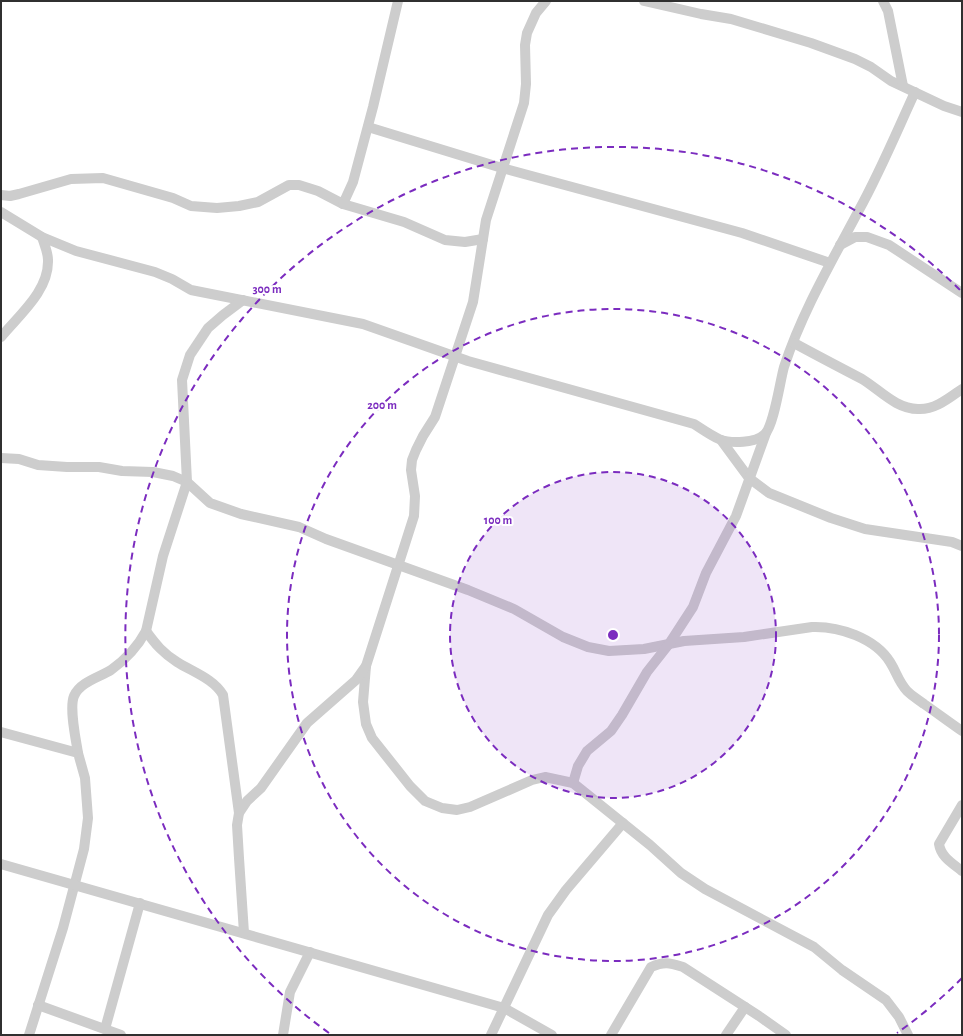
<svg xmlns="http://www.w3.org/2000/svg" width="963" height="1036" font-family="'Alegreya Sans',sans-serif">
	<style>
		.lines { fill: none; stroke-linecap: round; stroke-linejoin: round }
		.street { stroke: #cdcdcd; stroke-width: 10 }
		.ring { fill: none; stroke: #7b2cbf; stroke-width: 2; stroke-dasharray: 7 5 }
		.centre { fill: #7b2cbf; stroke: #fff; stroke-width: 2 }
		.ring-label { font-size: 12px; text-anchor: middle; font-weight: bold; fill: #7b2cbf; stroke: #fff; stroke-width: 4; stroke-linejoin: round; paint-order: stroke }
	</style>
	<rect width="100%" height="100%" fill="#fff"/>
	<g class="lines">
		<g class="street">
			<path d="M644,1L701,14L731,19L811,43L855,59L871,67L891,81L944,106L962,112"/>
			<path d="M883,1L888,11L903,86"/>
			<path d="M368,127L502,168L742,233L830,263"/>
			<path d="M1,195L10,196L19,194L71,179L103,178L173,198L191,206L217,208L239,206L258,202L289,185H299L318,191L343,204L353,182L373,107L398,1"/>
			<path d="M343,204L404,222L445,240L465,242L483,239"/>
			<path d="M1,212L42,237L76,251L155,272L172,279L191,290L363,324L468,361L694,424C702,429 710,435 719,439C731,444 756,443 765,434C774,425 780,381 784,367C802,312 832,261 859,210C880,172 897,131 915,92"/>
			<path d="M840,245L855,237H867L889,245L962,293"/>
			<path d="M1,337C19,315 49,291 48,260C48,252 44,244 42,237"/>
			<path d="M794,343C816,355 839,367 862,379C880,390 896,409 918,409C935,410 949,398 962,389"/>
			<path d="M721,440L749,478L769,493L831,518L865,529L952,542L962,546"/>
			<path d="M1,458L19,459L38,465L67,467H99L122,471L153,472L173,476L187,482L210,503L241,514L299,527L326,539L468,590L514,609L563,637L588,647L609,651L644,649L684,641L744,637L812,627C839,626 875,638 890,662C897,673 898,681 907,691C912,696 919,700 924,704C937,713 949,722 962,731"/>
			<path d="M146,631C156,645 163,653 177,662C193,672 214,679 223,695L239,813"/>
			<path d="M366,666L363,702L366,724L372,738L410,786L425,801L442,808L457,810L470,807L532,780L545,777L573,783L650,845L681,873L705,889L814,947L842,970L886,1000L899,1017L908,1035"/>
			<path d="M1,732L78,753L85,778L88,818L84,849L63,928L29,1035"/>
			<path d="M78,753C76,740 69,708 74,696C80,682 100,677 111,670C125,660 138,646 146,631L163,556L187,482L182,380L190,355L208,328L223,315L243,300"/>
			<path d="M573,783L578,766L587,751L611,731L622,715L647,672L669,644L693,607L706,573L736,516L766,433"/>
			<path d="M962,805L939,844C941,857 952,863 962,871"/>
			<path d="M1,864L504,1008L552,1035"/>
			<path d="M244,933L239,858L237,825L239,813L247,801L261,788L307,723L356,680L366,666L414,516L415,496L411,470L412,460L416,450L423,436L435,417L473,302L486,220L524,103L526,84L525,45L527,33L536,13L546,1"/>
			<path d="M38,1005L121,1035"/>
			<path d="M105,1029L140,903"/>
			<path d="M283,1035L290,992L310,952"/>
			<path d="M491,1035L548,915L566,890L623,823"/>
			<path d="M611,1035L651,967C665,961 670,963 683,967L759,1016L786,1035"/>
			<path d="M726,1035L745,1007"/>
		</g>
	</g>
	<circle cx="613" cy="635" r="163" fill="#7b2cbf" fill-opacity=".12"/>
	<g class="ring">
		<circle cx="613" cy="635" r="163"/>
		<circle cx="613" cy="635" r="326"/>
		<path d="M962 978A489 489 0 0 1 897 1033M329 1033A489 489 0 1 1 962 292"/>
	</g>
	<circle cx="613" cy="635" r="6" class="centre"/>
	<g class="ring-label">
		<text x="267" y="293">300 m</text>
		<text x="382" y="409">200 m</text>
		<text x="498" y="524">100 m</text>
	</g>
	<rect width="963" height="1036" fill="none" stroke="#303030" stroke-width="4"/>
</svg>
